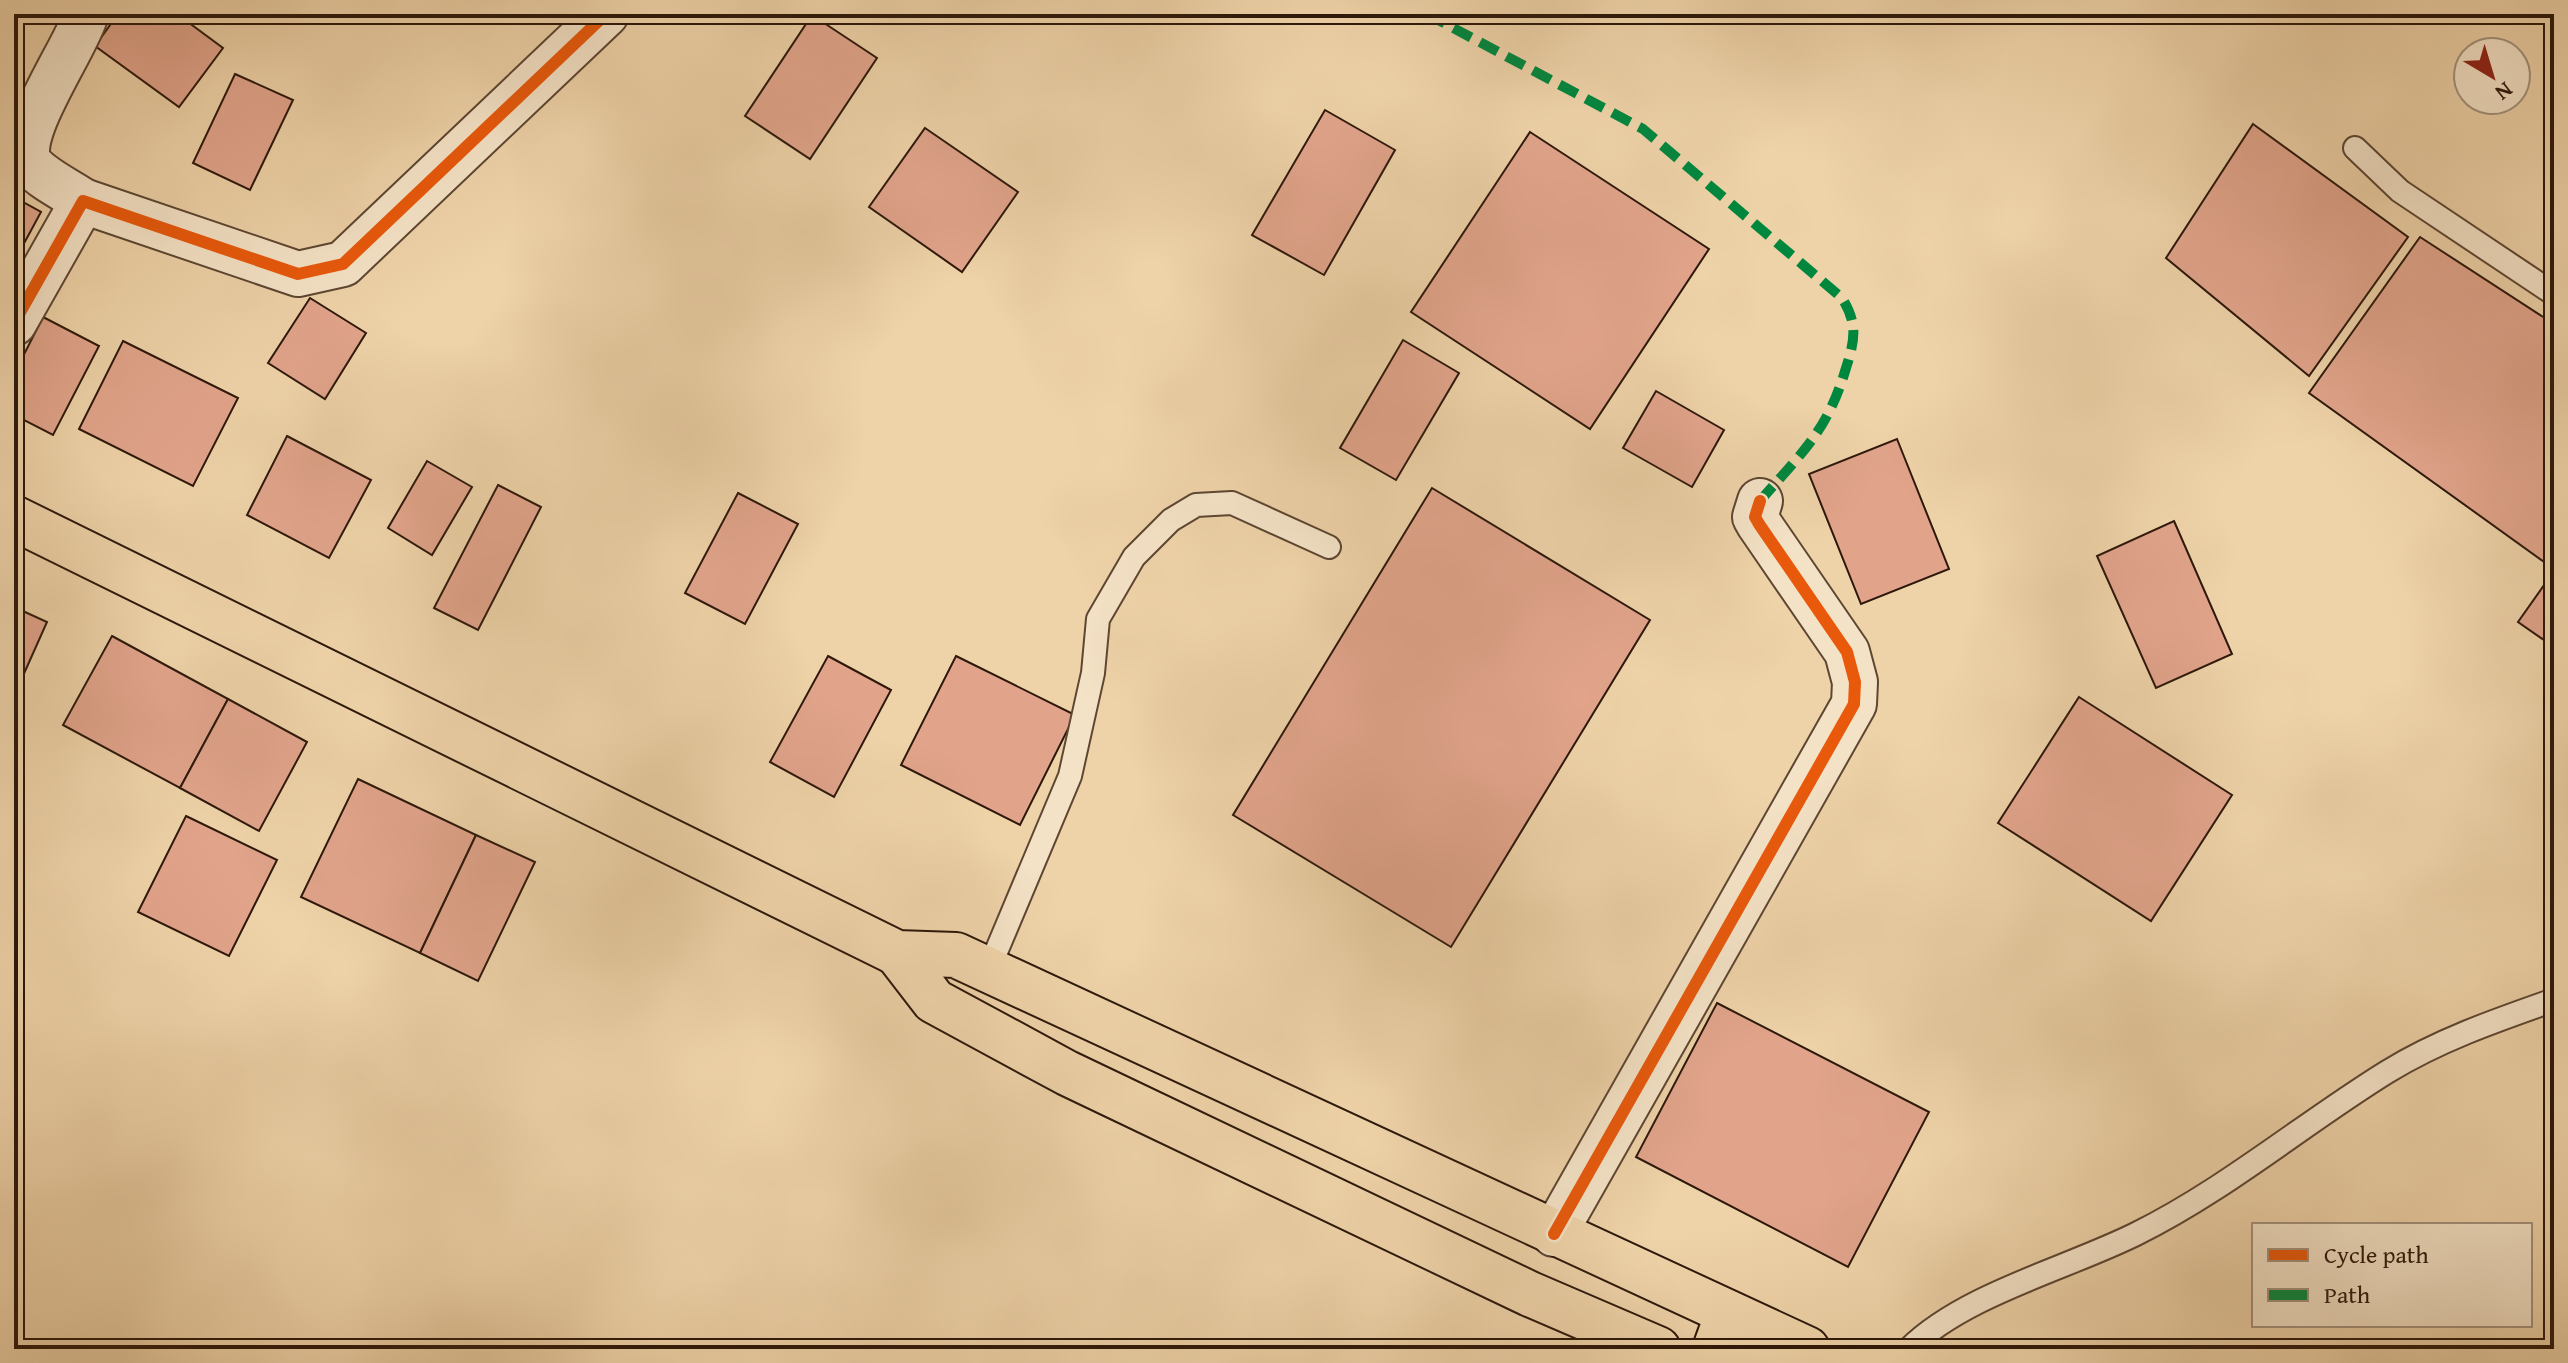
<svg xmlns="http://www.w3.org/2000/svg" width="2568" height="1363" font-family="'Gentium Book Plus',serif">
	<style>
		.building { fill: #e1a48b; stroke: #2d180b; stroke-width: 2 }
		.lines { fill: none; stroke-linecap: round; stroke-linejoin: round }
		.service-casing { stroke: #5d4632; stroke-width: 26 }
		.minor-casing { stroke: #5d4632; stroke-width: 48 }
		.trunk-casing { stroke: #2d180b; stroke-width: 48 }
		.service { stroke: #f4e2c6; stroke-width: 22 }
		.minor { stroke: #f4e2c6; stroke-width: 44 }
		.trunk { stroke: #eed2a8; stroke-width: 44 }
		.quiet { stroke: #00873e; stroke-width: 10; stroke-dasharray: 20 10; stroke-linecap: butt }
		.cycleway-casing { stroke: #f4e2c6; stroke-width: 17 }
		.cycleway { stroke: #e8590c; stroke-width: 12 }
	</style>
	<rect width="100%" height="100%" fill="#eed2a8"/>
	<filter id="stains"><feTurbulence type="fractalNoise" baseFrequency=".0025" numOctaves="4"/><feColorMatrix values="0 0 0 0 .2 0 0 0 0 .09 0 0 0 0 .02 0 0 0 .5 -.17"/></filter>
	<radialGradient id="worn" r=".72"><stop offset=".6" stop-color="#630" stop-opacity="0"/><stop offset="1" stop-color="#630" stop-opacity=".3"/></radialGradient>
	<g class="building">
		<path d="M118,14H177L223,48L179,107L95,46Z"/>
		<path d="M812,15L877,58L810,159L745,116Z"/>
		<path d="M235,74L293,100L250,190L193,163Z"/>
		<path d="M1325,110L1395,150L1324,275L1252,235Z"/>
		<path d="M2253,124L2408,237L2309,376L2166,258Z"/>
		<path d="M925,128L1018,192L962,272L869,207Z"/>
		<path d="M1530,132L1709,249L1590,429L1411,312Z"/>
		<path d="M14,197L41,212L14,262Z"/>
		<path d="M2420,237L2554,324V553L2547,564L2309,393Z"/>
		<path d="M310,298L366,333L325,399L268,363Z"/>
		<path d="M43,317L99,346L53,435L14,415V374Z"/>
		<path d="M1403,340L1459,373L1396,480L1340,448Z"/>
		<path d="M123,341L238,398L193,486L79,429Z"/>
		<path d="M1656,391L1724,430L1692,487L1623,448Z"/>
		<path d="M287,436L371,480L329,558L247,515Z"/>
		<path d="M1897,439L1949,569L1861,604L1809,474Z"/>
		<path d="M427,461L472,487L432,555L388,528Z"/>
		<path d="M498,485L541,507L478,630L434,608Z"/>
		<path d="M1432,488L1650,620L1451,947L1233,815Z"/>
		<path d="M738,493L798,524L745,624L685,593Z"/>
		<path d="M2174,521L2232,654L2156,688L2097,556Z"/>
		<path d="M2554,571V647L2518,622Z"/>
		<path d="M14,607L47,622L14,696Z"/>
		<path d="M112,636L228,699L180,788L63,725Z"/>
		<path d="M828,656L891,690L834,797L770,762Z"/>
		<path d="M956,656L1075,715L1020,825L901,765Z"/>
		<path d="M2079,697L2232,795L2151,921L1998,823Z"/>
		<path d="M228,699L307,742L259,831L180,788Z"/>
		<path d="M358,779L476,835L420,953L301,897Z"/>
		<path d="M186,816L277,860L229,956L138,912Z"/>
		<path d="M476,835L535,862L478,981L420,953Z"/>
		<path d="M1717,1003L1929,1112L1848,1267L1636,1157Z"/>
	</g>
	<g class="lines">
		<defs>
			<g id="service">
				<path d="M2355,148L2400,191L2554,294"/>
				<path d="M988,971L1070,776L1093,673L1098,619L1134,557L1171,520L1196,505L1232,503L1329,547"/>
				<path d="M1909,1349C1963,1295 2068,1268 2136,1234C2225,1190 2303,1124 2387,1072C2439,1040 2497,1020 2554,1000"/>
			</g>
			<g id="minor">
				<path d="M83,201C67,190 45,180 32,166C8,142 77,47 86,14"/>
				<path d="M14,323L83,201L298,274L343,264L606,14"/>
				<path d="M1554,1234L1854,704L1855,682L1847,652L1759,524L1755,517L1760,501"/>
			</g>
			<g id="trunk">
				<path d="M14,518L897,953L956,955L1807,1349"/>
				<path d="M897,953L934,1001L1067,1073L1530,1294L1658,1349"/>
				<path d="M1715,1349L1728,1313"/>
			</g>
		</defs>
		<use href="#service" class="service-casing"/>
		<use href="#minor" class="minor-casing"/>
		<use href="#trunk" class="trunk-casing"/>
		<use href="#service" class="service"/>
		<use href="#minor" class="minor"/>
		<use href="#trunk" class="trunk"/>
		<path class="quiet" d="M1427,14L1643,129L1842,298C1858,324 1855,340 1846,368C1827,432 1803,451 1760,501"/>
		<defs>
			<g id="cycleway">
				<path d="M14,323L83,201L298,274L343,264L606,14"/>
				<path d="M1554,1234L1854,704L1855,682L1847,652L1759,524L1755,517L1760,501"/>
			</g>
		</defs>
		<use href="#cycleway" class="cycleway-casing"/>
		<use href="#cycleway" class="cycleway"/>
	</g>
	<rect width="2568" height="1363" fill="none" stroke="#eed2a8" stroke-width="48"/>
	<rect x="16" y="16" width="2536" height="1331" fill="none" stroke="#2d180b" stroke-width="4"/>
	<rect x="24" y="24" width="2520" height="1315" fill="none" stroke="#2d180b" stroke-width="2"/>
	<rect x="2252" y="1223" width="280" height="104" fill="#f4e2c6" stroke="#a4917b" stroke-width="2"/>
	<rect x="2268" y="1249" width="40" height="12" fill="#e8590c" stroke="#a4917b" stroke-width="2"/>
	<text x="2324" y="1263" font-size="24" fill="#2d180b">Cycle path</text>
	<rect x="2268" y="1289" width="40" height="12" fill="#00873e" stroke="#a4917b" stroke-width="2"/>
	<text x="2324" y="1303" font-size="24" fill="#2d180b">Path</text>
	<g transform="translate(2492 76) rotate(142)"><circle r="38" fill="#f4e2c6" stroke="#a4917b" stroke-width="2"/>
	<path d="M0-6L14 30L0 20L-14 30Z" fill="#8f2418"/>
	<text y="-12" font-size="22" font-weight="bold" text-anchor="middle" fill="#2d180b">N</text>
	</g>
	<rect width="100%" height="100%" filter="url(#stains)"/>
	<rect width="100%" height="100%" fill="url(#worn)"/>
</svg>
